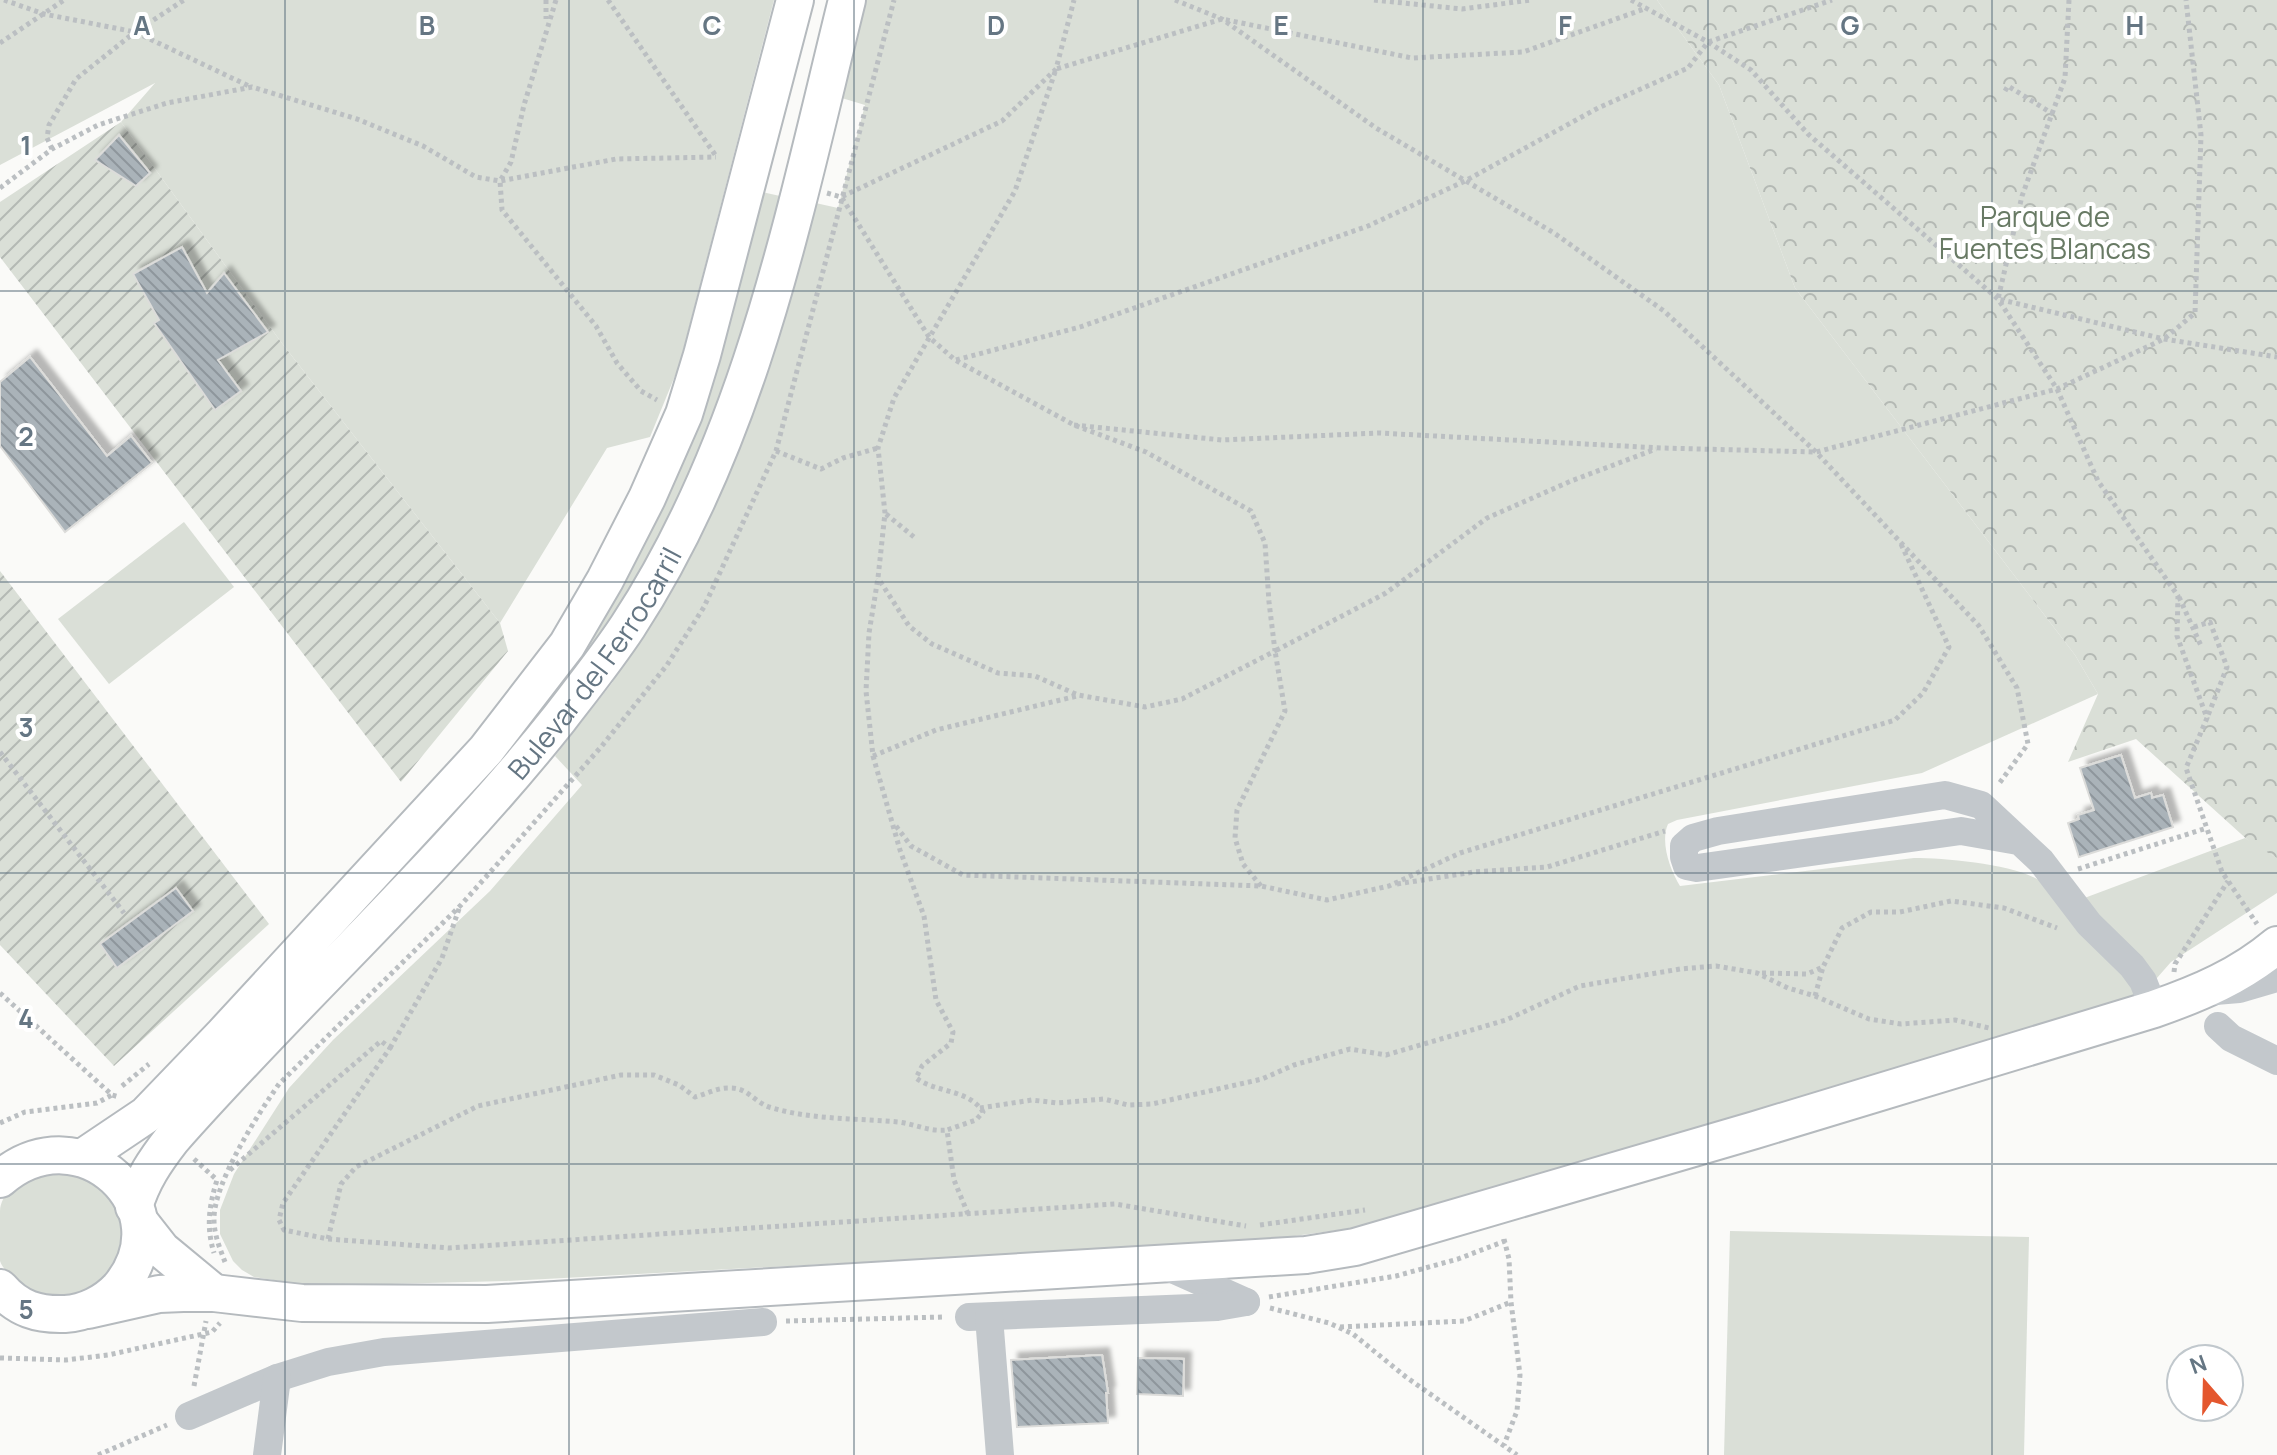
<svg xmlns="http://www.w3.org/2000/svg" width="2277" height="1455" font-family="Manrope,sans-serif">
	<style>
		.green { fill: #dadfd7 }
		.forest { fill: url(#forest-crowns) }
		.garden { fill: url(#garden-furrows) }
		.building { fill: url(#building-back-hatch); stroke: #dcdcda; stroke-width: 2; filter: url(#shadow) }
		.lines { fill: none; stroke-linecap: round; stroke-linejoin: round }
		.major-casing { stroke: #b5babe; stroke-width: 40 }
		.path { stroke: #bbbfc2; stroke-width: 5; stroke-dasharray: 4 4; stroke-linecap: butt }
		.minor { stroke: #c3c8cc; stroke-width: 28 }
		.major { stroke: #fff; stroke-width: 36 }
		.grid { fill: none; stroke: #657683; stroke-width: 2; stroke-opacity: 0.55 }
		.labels { text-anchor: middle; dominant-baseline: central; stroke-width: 8; stroke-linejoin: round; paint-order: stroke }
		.park-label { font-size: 28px; fill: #687a64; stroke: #fff }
		.street-label { font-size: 28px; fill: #657683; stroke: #fff }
		.grid-label { font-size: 26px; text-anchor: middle; font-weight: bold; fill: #657683; stroke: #fff; stroke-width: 8; stroke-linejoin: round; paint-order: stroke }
	</style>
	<defs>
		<pattern id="forest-crowns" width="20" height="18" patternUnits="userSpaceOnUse" patternTransform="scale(2)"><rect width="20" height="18" fill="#dadfd7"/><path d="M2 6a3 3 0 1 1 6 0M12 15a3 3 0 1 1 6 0" fill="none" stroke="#b4b9b4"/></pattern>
		<pattern id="garden-furrows" width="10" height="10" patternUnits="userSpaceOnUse" patternTransform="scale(2)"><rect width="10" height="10" fill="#dadfd7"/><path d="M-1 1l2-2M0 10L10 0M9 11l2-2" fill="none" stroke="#b4b9b4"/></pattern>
		<pattern id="building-back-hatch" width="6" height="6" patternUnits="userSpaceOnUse" patternTransform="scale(2)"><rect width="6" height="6" fill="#aab3b9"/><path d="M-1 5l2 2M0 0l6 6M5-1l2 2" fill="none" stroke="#8e969c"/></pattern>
		<filter id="shadow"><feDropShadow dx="7" dy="-7" stdDeviation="2" flood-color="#0004"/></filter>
	</defs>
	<rect width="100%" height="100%" fill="#fafaf8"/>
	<g class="green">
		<path d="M0,0H774L679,366L650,437L607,448L500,623L281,342L121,122L155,83L0,165Z"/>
		<path d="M860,0H1657L1719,85L1795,288L2075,655L2098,694L1922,773L1677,820L1668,824C1660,842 1670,870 1680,886L1914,858C1945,858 2011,864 2037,879C2047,884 2056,898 2063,906L2245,838L2277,858V893L2171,962L2142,995L1876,1078L1361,1227L1258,1241L506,1281L312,1286L254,1277L242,1270L233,1261L220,1234V1210L234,1174L289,1088L333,1040L490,891L582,785L555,756L612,683L685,559L811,202L838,208L865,105L835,96Z"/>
		<path d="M762,192L780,196L743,340L682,493L653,552L622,605L508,762L184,1105L503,755L697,419L726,335Z"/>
		<path d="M184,522L234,587L109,684L58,619Z"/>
		<path d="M74,1171C85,1179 107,1189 114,1200C152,1263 69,1330 15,1280C10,1275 2,1268 0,1261C0,1248 0,1225 0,1211C4,1176 47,1175 74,1171Z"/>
		<path d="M1730,1231L2029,1237L2024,1455H1724Z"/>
	</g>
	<path class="forest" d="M1657,0H2277V858L2251,843L2136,739L2068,762L2098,694L2075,655L1795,288L1719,85Z"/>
	<g class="garden">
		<path d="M121,122L281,342L500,623L508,651L401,782L0,257V202Z"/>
		<path d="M0,571L269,924L114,1066L0,945Z"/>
	</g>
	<g class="building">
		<path d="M119,135L150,173L136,186L95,160Z"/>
		<path d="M182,247L207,293L224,273L268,332L218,360L241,391L215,410L154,323L159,320L133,274Z"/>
		<path d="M30,357L107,456L131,436L152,463L65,532L0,446V382Z"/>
		<path d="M2121,755L2135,798L2151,793L2152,798L2163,795L2173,827L2079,857L2068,823L2079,819L2078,815L2094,810L2080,768Z"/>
		<path d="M176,888L193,911L117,968L100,944Z"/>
		<path d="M1102,1355L1108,1393H1106L1108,1423L1017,1427L1011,1360Z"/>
		<path d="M1138,1358L1184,1359L1183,1396L1137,1394Z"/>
	</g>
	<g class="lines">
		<defs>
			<g id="major">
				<path d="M82,1158L146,1115L223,1035L486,750L567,645L605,580L647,498L684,414L702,355L795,0"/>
				<path d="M0,1179C81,1109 186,1209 119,1288C105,1303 85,1313 65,1314C38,1315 18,1309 0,1288"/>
				<path id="s1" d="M134,1207C142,1180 155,1161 172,1139C298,996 440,869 559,719C582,689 607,658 628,626C751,438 794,214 847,0"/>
				<path d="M140,1222L162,1250L214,1293"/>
				<path d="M88,1310L159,1294L183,1293H214L302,1303L487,1304L1306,1255L1355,1247L1755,1130L2154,1009C2200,993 2240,976 2277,945"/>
			</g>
		</defs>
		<use href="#major" class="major-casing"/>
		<g class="path">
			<path d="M4,0L44,14L135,32L251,87"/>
			<path d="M546,0V19"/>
			<path d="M556,0L524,105L511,162L500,181L502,210L596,326L617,363L641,391L657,400"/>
			<path d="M608,0L716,156"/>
			<path d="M1175,0L1222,19L1376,128L1554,233L1664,311L1816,452L1979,626L2017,688L2028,744L1998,785"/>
			<path d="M1374,0L1462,9L1531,0"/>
			<path d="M1631,0L1708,42L1751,70L1808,134L1998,299L2057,389L2098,481L2178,596L2177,636L2207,718L2186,768L2222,872L2257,924"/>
			<path d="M2069,0L2065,78L2022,196L1998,299L2164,339L2277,357"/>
			<path d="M0,43L64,0"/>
			<path d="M2005,91L2008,86L2053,114"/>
			<path d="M52,149L47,138L49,125L76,79L135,32L184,0"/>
			<path d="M0,188L52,149L98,125L167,103L252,87L357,119L423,146L476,177L500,181L616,159L716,157"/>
			<path d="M827,193L841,197L1002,121L1056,69L1074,0"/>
			<path d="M842,198L929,337L955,360L1074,425L1146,452L1251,511L1265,543L1269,602L1275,651L1182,699L1145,707L1078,695L1035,676L998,673L932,644L909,626L878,578"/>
			<path d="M956,360L1080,327L1368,226L1465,181L1598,108L1688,68L1708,42L1832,0"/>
			<path d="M1074,425L1222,440L1379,433L1661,448L1816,452L2057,389L2164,339L2195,313L2201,135L2186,0"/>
			<path d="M776,451L821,469L843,458L878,448"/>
			<path d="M886,514L914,537"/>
			<path d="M2179,597L2202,648"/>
			<path d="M2194,627L2210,622L2227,667L2207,718"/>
			<path d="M0,752L124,913"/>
			<path d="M873,756L936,730L1077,696"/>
			<path d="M896,826L911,846L963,875L1261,886L1327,900L1389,886L1460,853L1895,720L1923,693L1949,647L1900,542"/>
			<path d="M2078,869L2207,828"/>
			<path d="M1397,884L1474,872L1547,867L1665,831"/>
			<path d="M1261,886L1243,864L1235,838L1237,810L1285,711L1275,651L1386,593L1487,518L1571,481L1656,449"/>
			<path d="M2174,972L2175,964L2228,881"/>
			<path d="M1762,973L1807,974L1823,967L1842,928L1871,912H1900L1951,901L2004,908L2057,928"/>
			<path d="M0,993L112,1095L119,1097"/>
			<path d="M1815,996L1823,967"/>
			<path d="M390,1048L442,958L460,906"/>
			<path d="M122,1086L149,1064"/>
			<path d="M980,1108L1032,1100L1057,1103L1104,1099L1128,1105L1152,1104L1262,1079L1294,1065L1350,1049L1386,1055L1506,1020L1580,986L1680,969L1716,966L1757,973L1788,988L1815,996L1869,1019L1901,1024L1955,1020L1989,1028"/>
			<path d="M0,1123L25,1112L97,1103L112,1095"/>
			<path d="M194,1159L217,1180C209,1206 206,1227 214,1253"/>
			<path d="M230,1170L381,1041L390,1048L283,1203L279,1220L284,1230L328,1239L449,1248L1115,1204L1246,1226"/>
			<path d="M968,1214L954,1180L947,1130L976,1120L983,1112C969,1089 936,1093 916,1078L922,1066L951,1043L953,1032L936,1000L924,916L900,850L873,756L866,691L869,633L878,578L885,513L878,448L894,398L1015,191L1056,69L1222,19L1412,58L1523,52L1647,8"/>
			<path d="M1260,1225L1365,1210"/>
			<path d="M328,1239L341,1184L356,1167L478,1106L621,1075H654L679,1085L695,1097C707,1094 718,1087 731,1088C747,1088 755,1102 769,1107C811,1120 855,1118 898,1122C915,1124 929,1132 947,1130"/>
			<path d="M1504,1239L1509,1259L1511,1302L1520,1375L1517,1411L1504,1445"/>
			<path d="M225,1262C220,1249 214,1234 214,1220C213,1184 258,1114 279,1084L461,905L601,747L667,665L704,607L776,451L894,0"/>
			<path d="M1269,1297L1396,1276L1458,1259L1505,1241"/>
			<path d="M1270,1308L1329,1323L1353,1334L1406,1377L1517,1455"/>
			<path d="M786,1321L944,1317"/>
			<path d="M1340,1327L1464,1321L1511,1302"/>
			<path d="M0,1358L66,1360L108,1355L212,1332L220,1323"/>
			<path d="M194,1386L206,1321"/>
			<path d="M98,1455L167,1425"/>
		</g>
		<g class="minor">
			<path d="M2018,841L1961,831L1697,868L1687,866L1684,857V846L1693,838L1718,831L1945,795L1981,805L2041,861L2089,924L2132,966L2143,981L2154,1009"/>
			<path d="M2215,991L2239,989L2277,978"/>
			<path d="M2218,1026L2231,1038L2277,1061"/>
			<path d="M1161,1264L1246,1302"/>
			<path d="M969,1317L1217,1307L1246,1302"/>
			<path d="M989,1317L1000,1455"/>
			<path d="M189,1416L277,1378L328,1362L384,1352L763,1322"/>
			<path d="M267,1455L277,1378"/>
		</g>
		<use href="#major" class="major"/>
	</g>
	<path class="grid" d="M285,0V1455M569,0V1455M854,0V1455M1138,0V1455M1423,0V1455M1708,0V1455M1992,0V1455M0,291H2277M0,582H2277M0,873H2277M0,1164H2277"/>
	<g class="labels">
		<g class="park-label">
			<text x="2045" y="216">Parque de<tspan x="2045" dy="32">Fuentes Blancas</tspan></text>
		</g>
		<g class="street-label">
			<text stroke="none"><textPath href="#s1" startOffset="716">Bulevar del Ferrocarril</textPath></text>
		</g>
	</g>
	<g class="grid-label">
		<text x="142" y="35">A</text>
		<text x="427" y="35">B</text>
		<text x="712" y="35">C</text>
		<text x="996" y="35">D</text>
		<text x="1281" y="35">E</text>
		<text x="1565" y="35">F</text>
		<text x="1850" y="35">G</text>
		<text x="2135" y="35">H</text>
		<text x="26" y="155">1</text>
		<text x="26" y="446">2</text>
		<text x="26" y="737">3</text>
		<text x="26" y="1028">4</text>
		<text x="26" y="1319">5</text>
	</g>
	<g transform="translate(2205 1383) rotate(340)"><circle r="38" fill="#ffffff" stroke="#c1c8cd" stroke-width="2"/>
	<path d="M0-6L14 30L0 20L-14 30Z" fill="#e4572e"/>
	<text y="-12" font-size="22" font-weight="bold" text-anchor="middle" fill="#657683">N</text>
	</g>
</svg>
